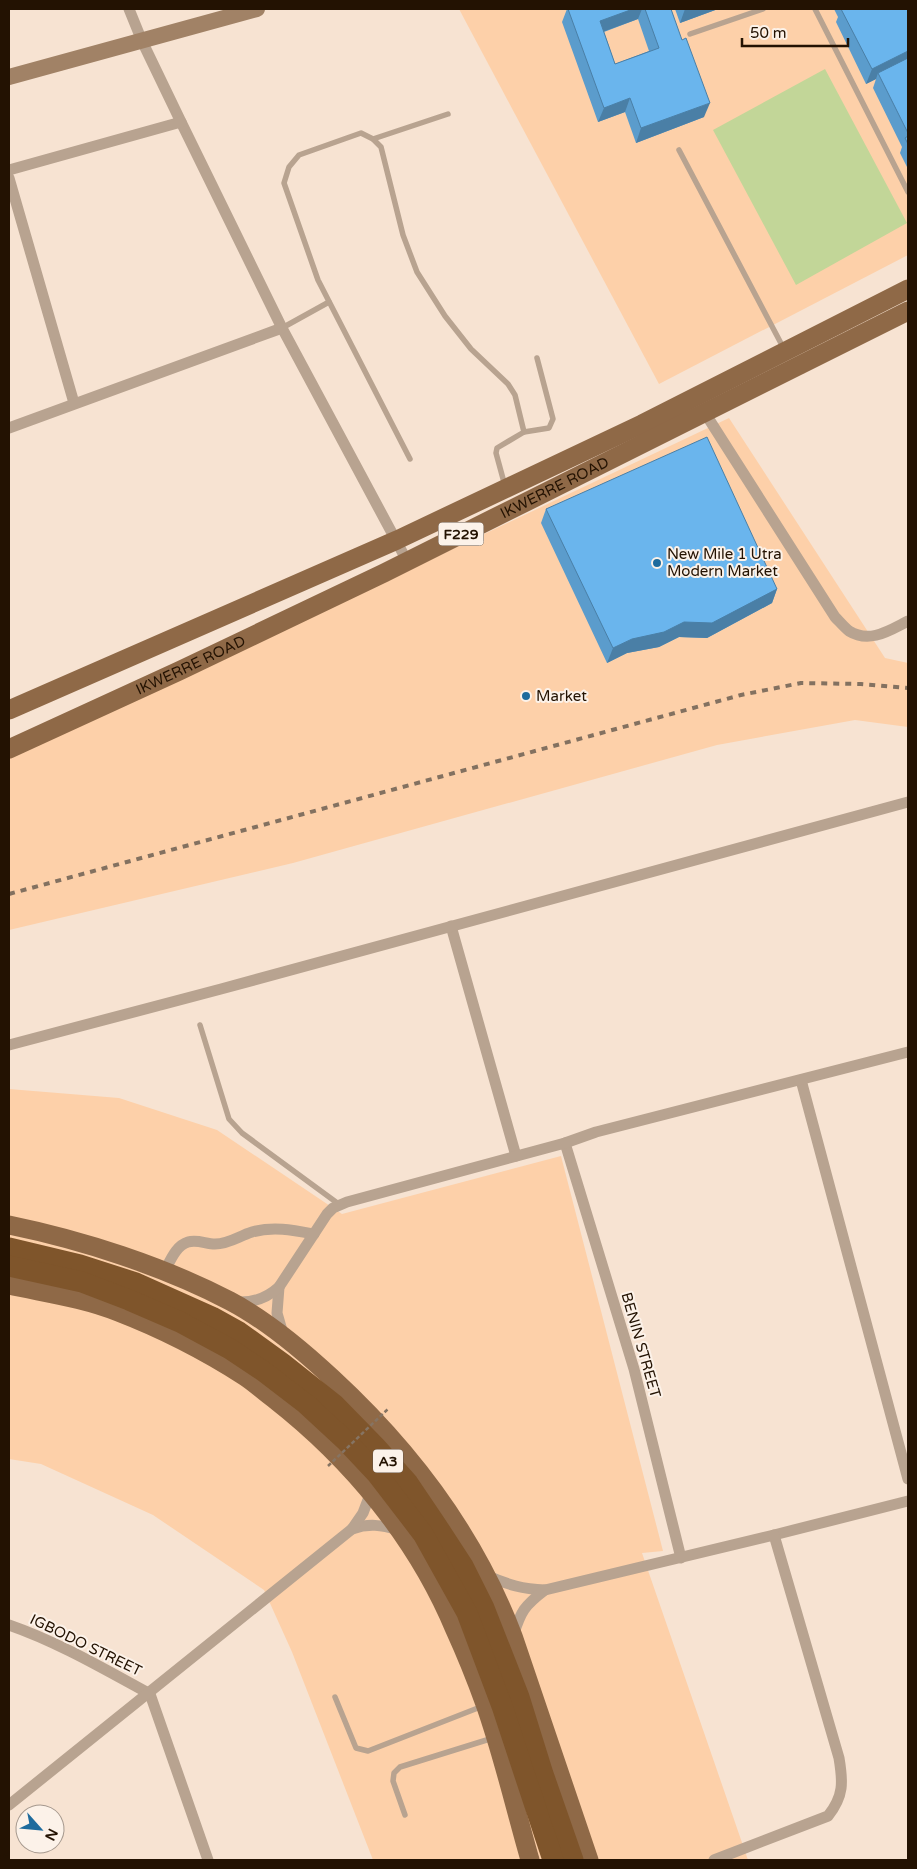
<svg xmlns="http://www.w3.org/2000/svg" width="917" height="1869" font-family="'Varela Round',sans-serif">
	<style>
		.built { fill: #fdd0a9 }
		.green { fill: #c2d698 }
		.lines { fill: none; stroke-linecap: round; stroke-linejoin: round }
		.lane { stroke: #b8a390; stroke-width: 5.5 }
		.street { stroke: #b8a390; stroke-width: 11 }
		.secondary { stroke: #a18266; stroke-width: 16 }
		.primary { stroke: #8f6947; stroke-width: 19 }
		.highway { stroke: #7f552b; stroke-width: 21 }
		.rail { stroke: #837160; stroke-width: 4; stroke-dasharray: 6 6; stroke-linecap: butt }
		.path-bridge { stroke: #867463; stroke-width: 2.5; stroke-dasharray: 4 2.5; stroke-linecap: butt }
		.wall { fill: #5b9ccc; fill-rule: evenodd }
		.shaded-wall { fill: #4a7fa6 }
		.building { fill: #6ab5ed; stroke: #4a7fa6 }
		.poi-dot { fill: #1e6b9d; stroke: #fcf2e9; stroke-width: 2 }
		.labels { text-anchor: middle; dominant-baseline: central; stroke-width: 4; stroke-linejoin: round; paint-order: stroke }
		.shield { fill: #fcf2e9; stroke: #645547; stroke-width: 1 }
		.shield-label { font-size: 14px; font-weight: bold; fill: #231202 }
		.street-label { font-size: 15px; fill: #231202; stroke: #fcf2e9 }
		.poi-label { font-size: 15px; fill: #231202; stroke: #fcf2e9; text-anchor: start }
	</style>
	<rect width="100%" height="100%" fill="#f7e3d2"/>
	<g class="built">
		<path d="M459,9H908V255L659,384Z"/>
		<path d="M729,418L885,658L908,663V727L855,720L717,745L293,863L9,930V757L52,739Z"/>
		<path d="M9,1089L119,1098L217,1130L342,1214L561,1156L663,1551L642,1553L748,1860H373L292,1652L264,1590L153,1515L41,1464L9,1459Z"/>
	</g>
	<path class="green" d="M825,69L907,223L796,285L713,130Z"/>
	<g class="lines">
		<g class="lane">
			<path d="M815,9L908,192"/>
			<path d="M690,34L763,9"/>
			<path d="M373,139L448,114"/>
			<path d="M679,150L784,349"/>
			<path d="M282,328L329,302"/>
			<path d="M524,432L549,428L553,419L537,358"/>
			<path d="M410,459L318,280L284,183L289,167L299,155L361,133L373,139L381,147L403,235L417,272L445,316L471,349L508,384L515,395L524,432L497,448L496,453L505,486"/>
			<path d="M200,1025L229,1119L242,1133L340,1205"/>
			<path d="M335,1697L356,1748L368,1751L483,1706"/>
			<path d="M405,1815L393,1781L394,1773L400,1767L493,1738"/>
		</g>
		<g class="street">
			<path d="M129,9L142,41L181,122L282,328L407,561"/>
			<path d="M9,170L181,122"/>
			<path d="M9,178L74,403"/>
			<path d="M705,413L835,617C839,621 844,627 849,631C870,644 890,630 908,621"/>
			<path d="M9,428L282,328"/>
			<path d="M451,926L516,1156"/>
			<path d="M9,1045L221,989L908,802"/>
			<path d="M801,1080L908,1479"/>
			<path d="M565,1143L634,1369L681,1558"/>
			<path d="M164,1272C170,1262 175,1246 188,1242C197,1239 206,1244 215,1244C229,1244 239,1236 252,1232C273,1226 293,1230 314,1234"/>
			<path d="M279,1287L277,1313L283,1334"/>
			<path d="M237,1302C254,1303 267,1298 279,1287L327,1214L333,1208L347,1202L565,1143L596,1132L908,1052"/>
			<path d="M352,1529C369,1523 381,1525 399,1530"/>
			<path d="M488,1576C509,1585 522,1589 545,1590L774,1535L908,1501"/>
			<path d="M9,1625C58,1642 104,1669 150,1694L208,1860"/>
			<path d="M513,1636C521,1611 524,1606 545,1590"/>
			<path d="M9,1805L352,1529L363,1513L371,1492"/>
			<path d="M714,1860L828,1816C844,1796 843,1782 839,1758L774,1535"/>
		</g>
		<path class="secondary" d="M9,77L257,9"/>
		<g class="primary">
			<path d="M9,710L397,540L642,424L908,289"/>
			<path id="s1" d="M9,749L179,671L384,573L908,311"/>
			<path d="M9,1225C82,1240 163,1266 230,1301C268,1321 301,1349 332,1378C410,1450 475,1536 513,1636L589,1860"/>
			<path d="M9,1285C45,1293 83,1298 118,1312C162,1329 205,1351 244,1376C255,1383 264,1392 274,1399C352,1460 417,1539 455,1630C466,1654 476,1679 485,1704C503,1755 515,1808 530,1860"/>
		</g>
		<g class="highway">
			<path d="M9,1248L80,1265L136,1283L212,1317L239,1332L282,1363L335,1405L375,1446L408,1483L435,1523L463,1566L484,1608L519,1697L543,1774L573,1860"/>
			<path d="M9,1266L82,1282L129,1300L180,1322L230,1349L263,1371L306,1404L346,1441L377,1474L423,1534L467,1613L502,1706L553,1860"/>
		</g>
		<path class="rail" d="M9,894L741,695L801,683L861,684L908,688"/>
		<path class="path-bridge" d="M328,1466L388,1409"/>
	</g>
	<g class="wall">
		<path d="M567,9H671L704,117L636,143L625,112L598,122L562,22ZM638,19L649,51L615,64L604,32Z"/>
		<path d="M675,9H718L680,23Z"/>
		<path d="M834,9H908V169L900,153L902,147L873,88L876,79L866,84L836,22L838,17Z"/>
		<path d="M546,509L777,589L772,603L707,638L679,637L659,647L627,653L607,663L541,523Z"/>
	</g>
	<g class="shaded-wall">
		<path d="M633,9H642L638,19L594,35L600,21Z"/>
		<path d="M685,9H718L680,23Z"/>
		<path d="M908,51V63L878,73L876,79L866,84L872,69Z"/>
		<path d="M630,98L625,112L598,122L604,108Z"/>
		<path d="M710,103L704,117L636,143L641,128Z"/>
		<path d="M777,589L772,603L707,638L679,637L659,647L627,653L607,663L613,648L632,639L684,622Z"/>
	</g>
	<g class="building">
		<path d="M568,9H633L600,21L615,64L659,48L645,9H671L682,40L686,38L710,103L641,128L630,98L604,108Z"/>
		<path d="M841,9H908V51L872,69Z"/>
		<path d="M908,58V133L878,73Z"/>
		<path d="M908,136V144L905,138Z"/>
		<path d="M707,437L777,589L712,623L684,622L664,632L632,639L613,648L546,509Z"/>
	</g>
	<g class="poi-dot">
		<circle cx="657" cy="563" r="5"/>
		<circle cx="526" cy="696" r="5"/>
	</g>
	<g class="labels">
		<g class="shield">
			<rect x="438.5" y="522.5" width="45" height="23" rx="4"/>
			<rect x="373" y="1449.5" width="30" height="23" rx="4"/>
		</g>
		<g class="shield-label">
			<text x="461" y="534">F229</text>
			<text x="388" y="1461">A3</text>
		</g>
		<g class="street-label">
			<text stroke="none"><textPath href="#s1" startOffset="605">IKWERRE ROAD</textPath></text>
			<text stroke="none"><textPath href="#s1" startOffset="200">IKWERRE ROAD</textPath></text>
			<text transform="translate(641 1345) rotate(74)">BENIN STREET</text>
			<text transform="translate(86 1645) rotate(26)">IGBODO STREET</text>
		</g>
		<g class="poi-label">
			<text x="667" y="554">New Mile 1 Utra<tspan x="667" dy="17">Modern Market</tspan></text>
			<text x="536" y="696">Market</text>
		</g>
	</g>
	<rect width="917" height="1869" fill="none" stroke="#231202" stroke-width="20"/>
	<g transform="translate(40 1829) rotate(117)"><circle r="24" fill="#fcf2e9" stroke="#a5988d"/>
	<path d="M0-4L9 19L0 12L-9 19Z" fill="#1e6b9d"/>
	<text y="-8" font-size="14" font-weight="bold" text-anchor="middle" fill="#231202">N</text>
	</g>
	<path d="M742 38v8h106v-8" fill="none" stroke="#231202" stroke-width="2.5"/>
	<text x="750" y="38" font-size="15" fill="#231202" stroke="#fcf2e9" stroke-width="4" paint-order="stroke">50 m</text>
</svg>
